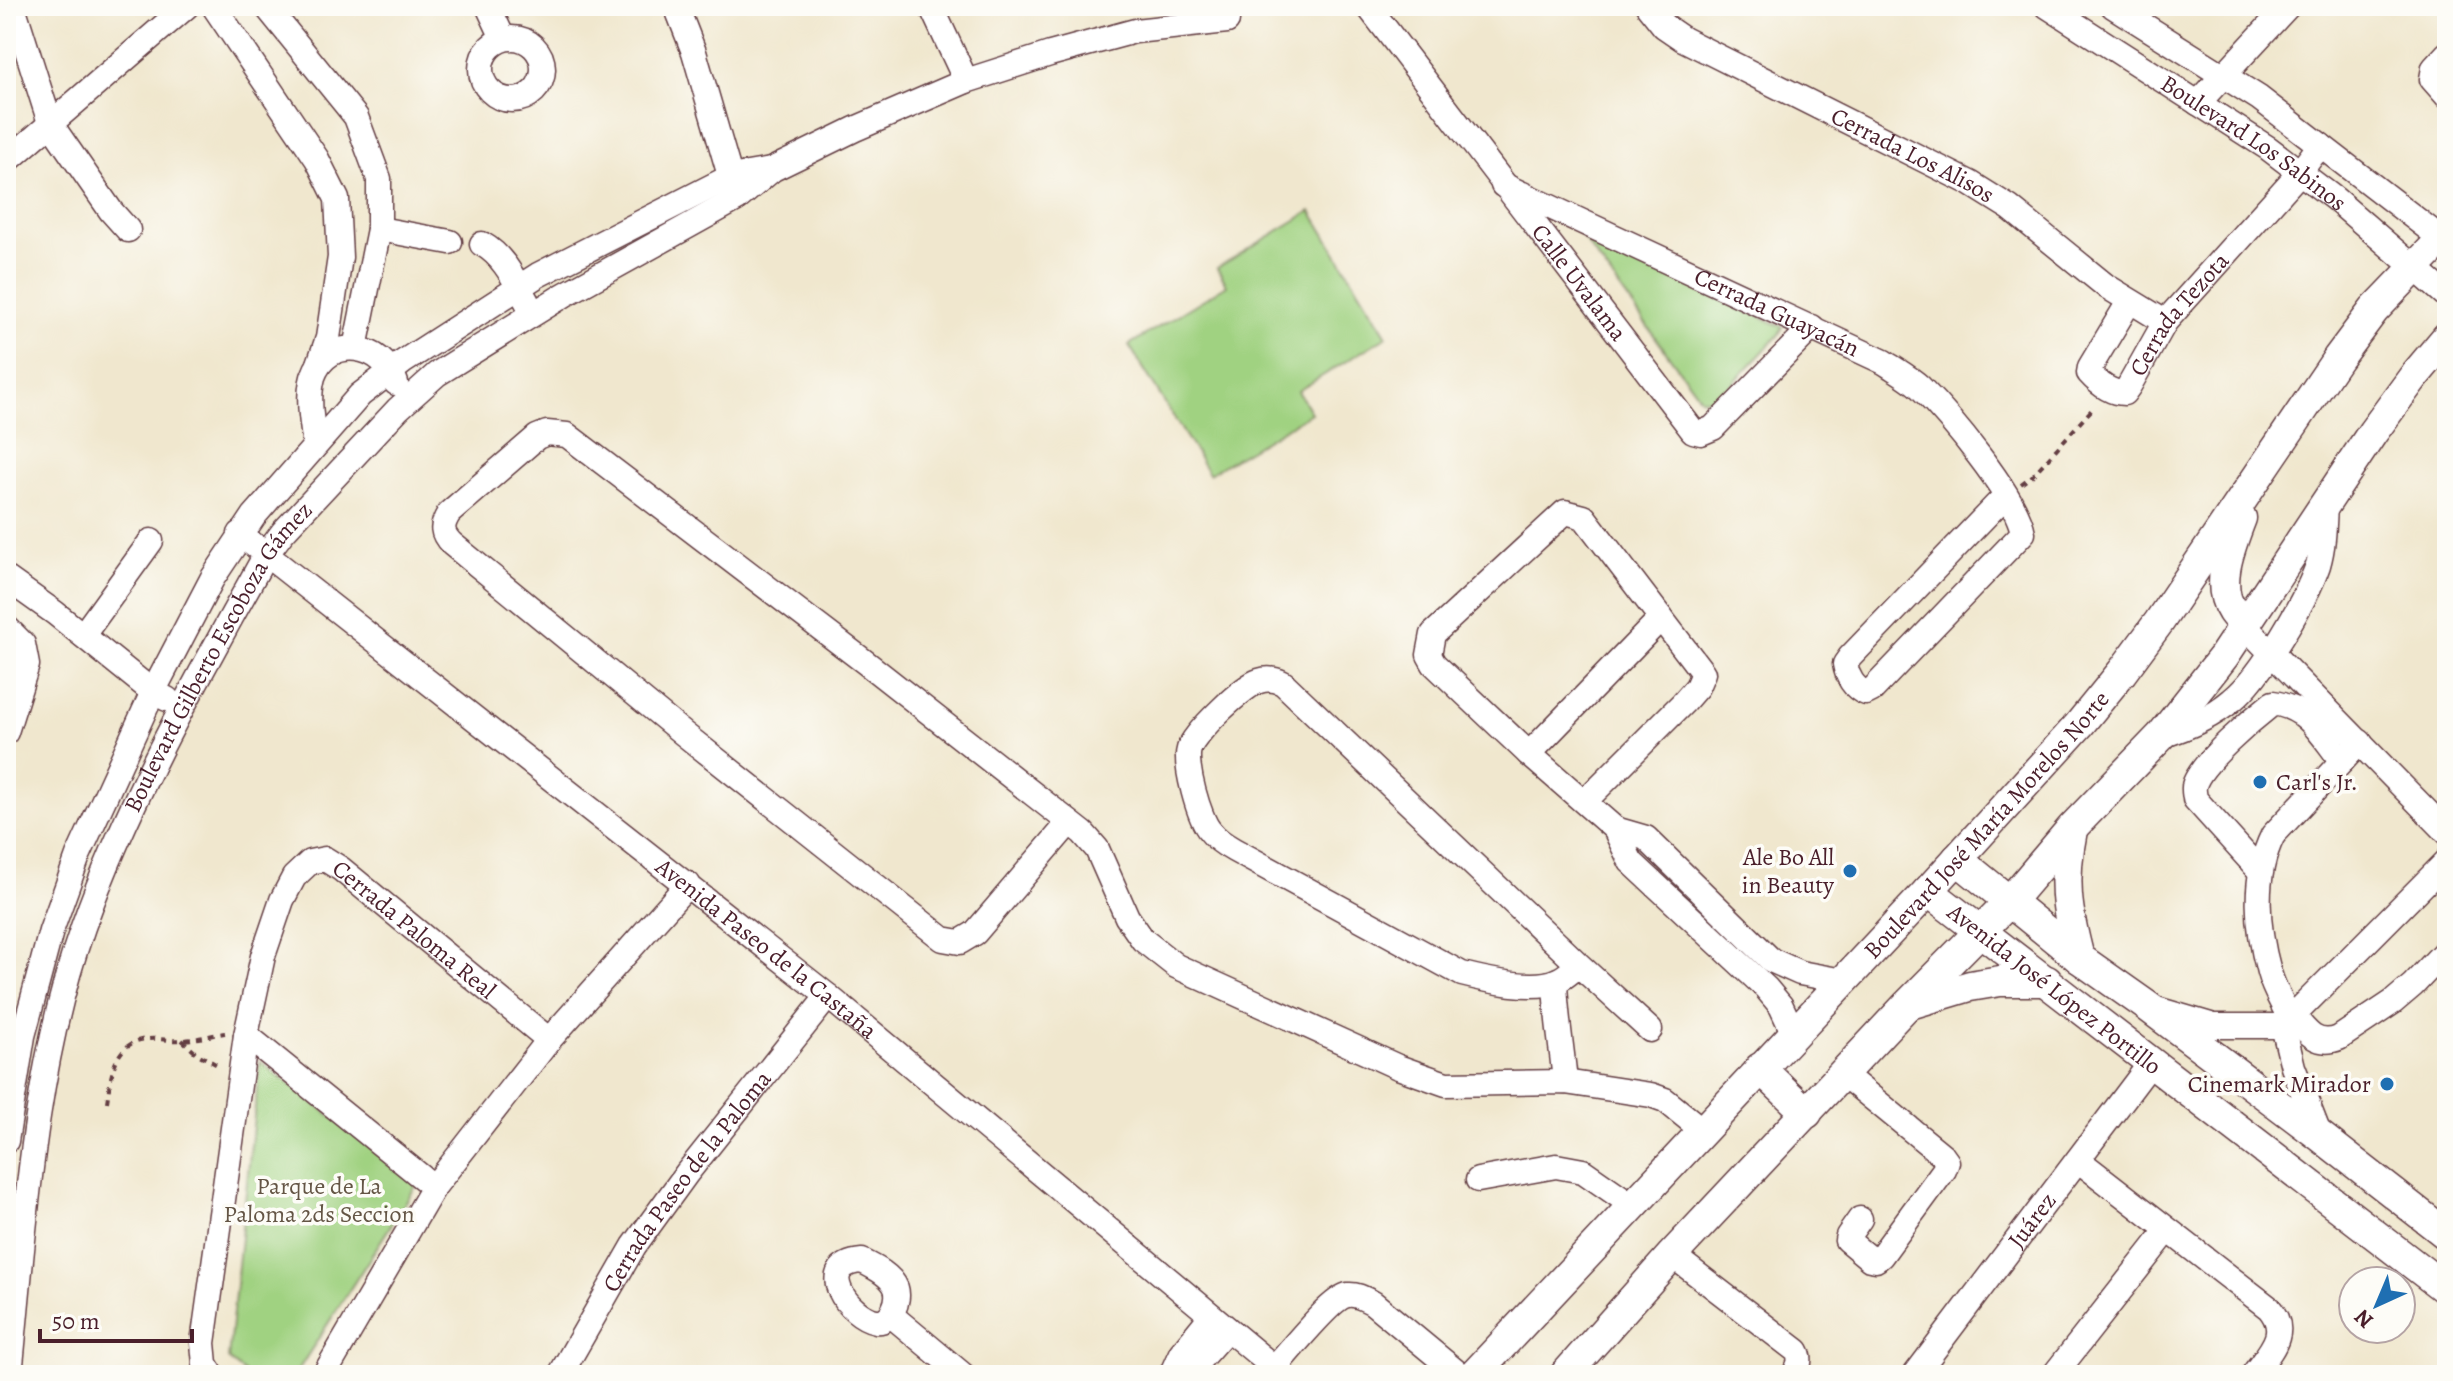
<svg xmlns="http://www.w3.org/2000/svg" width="2453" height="1381" font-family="Alegreya,serif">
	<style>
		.green { fill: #a0d281; stroke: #757856; stroke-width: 2 }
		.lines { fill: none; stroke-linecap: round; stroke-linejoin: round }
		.minor-casing { stroke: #633d43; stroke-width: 27 }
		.major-casing { stroke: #633d43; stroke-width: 33 }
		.path { stroke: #633d43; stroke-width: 4; stroke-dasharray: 6 6; stroke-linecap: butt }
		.minor { stroke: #fff; stroke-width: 24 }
		.major { stroke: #fff; stroke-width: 30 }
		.poi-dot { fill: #1f6fb2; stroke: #fdfcf7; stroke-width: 3 }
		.labels { text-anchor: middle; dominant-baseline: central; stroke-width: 7; stroke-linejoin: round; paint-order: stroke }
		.street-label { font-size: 24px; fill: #4a1f2b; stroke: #fdfcf7 }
		.poi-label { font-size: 24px; fill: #4a1f2b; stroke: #fdfcf7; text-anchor: end }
		.park-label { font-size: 24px; fill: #645545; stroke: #fdfcf7 }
	</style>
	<rect width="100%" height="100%" fill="#fdfcf7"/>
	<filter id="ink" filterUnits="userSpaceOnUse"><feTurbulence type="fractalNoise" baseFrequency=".0125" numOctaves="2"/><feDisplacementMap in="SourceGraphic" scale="16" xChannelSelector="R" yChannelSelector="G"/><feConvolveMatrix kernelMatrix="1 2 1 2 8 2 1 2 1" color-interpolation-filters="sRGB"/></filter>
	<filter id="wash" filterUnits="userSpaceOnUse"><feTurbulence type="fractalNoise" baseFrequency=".006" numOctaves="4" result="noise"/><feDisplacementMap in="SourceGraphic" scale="32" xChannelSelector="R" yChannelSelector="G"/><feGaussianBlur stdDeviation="1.8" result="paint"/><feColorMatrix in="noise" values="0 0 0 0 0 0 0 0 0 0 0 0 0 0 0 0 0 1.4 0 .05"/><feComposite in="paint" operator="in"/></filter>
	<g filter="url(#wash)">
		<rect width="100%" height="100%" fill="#f0e7ce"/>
		<g class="green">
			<path d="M1311,211L1387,336L1298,391L1311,413L1209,474L1129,345L1227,285L1217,268Z"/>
			<path d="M1578,231L1783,327L1778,336L1719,398L1710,400L1700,398Z"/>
			<path d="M260,1061L418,1183L295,1375H247L228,1359Z"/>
		</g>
	</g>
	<g filter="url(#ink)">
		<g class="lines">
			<defs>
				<g id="minor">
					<path d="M13,6L50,123L111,211L128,230"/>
					<path d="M266,6L356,117L379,179V229L355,348"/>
					<path d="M488,6L503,38"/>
					<path d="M676,6L694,52L735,193"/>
					<path d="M931,6L966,81"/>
					<path id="s1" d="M1368,6L1693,431L1701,433L1713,428L1812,327"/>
					<path id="s2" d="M1648,6L1664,26L1683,39L1970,183L2010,208L2106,286L2165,322"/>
					<path id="s3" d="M2047,6L2268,148L2335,199L2447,296"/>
					<path d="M2113,6L2259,98L2447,243"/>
					<path d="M215,8L317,159L337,199L340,257L328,338L319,364"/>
					<circle cx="512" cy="69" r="31"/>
					<path d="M2447,54L2434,68L2432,79L2447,96"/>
					<path d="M2198,103L2288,6"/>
					<path d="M6,162L187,6"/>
					<path id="s4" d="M1503,185L1884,362C1896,370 1909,377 1920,387C1947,414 2017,496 2023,533L1872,690L1866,693C1854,689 1847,676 1845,664L1850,657L2005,496"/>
					<path d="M379,229L450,242"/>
					<path d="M482,244C504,256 515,281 527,302"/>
					<path id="s5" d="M2129,302L2090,367L2089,373C2098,383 2110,393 2124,393L2129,386L2165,322L2300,172L2320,145"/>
					<path d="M315,445C312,424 307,398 313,377C328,333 385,344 396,383"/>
					<path id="s6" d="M240,534L828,996L1283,1375"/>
					<path d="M6,578L55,613L153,692L167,699"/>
					<path d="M2245,626L2447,832"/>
					<path d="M6,627L23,644L27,665L6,732"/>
					<path d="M83,635L151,541"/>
					<path d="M2161,736C2187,728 2211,718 2232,700C2261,677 2306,600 2318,565C2324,545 2324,524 2325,503"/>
					<path d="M1529,754L1661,618"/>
					<path d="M1584,802L1683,703L1697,687L1703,673L1584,517L1565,512L1433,634L1429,655L1434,664L1529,754L1615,829L1631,862L1766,988L1781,1006L1794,1034"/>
					<path d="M1068,824L975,933L960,942L943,939L684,734L452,544C441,533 441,526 449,513L537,437L547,433L567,435L865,662L1083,833L1097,849L1127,917L1143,940L1176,966L1398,1067L1446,1084L1565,1082L1651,1095L1665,1100L1702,1130"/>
					<path d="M1615,829L1646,838L1771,960L1800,973L1843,981"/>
					<path d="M2260,871L2195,799C2195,798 2193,788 2194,786C2199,764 2255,717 2273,703C2309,708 2321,735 2342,761"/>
					<path d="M1579,965C1572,970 1566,977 1558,980C1535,992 1486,980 1462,974L1234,850C1225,845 1216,839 1210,831C1199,819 1184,764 1189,749C1194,733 1243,686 1259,681C1268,678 1275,679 1283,683L1579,965L1650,1030"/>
					<path d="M1555,982C1556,1016 1562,1048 1565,1082"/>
					<path d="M2153,1008L2214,1026H2283L2447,861"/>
					<path d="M2293,1015C2306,1032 2317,1047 2339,1038L2393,1002L2413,985L2447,949"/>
					<path d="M2290,1019C2283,1004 2273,988 2269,972C2257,929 2252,877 2273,835L2360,742"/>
					<path d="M2283,1026L2293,1067L2320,1136"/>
					<path d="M246,1035L434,1187"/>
					<path d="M1843,1074L1942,1155L1947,1162L1944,1170L1881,1256L1876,1260L1870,1259L1847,1240L1848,1236L1860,1219"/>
					<path d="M6,1141L23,1036L51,931L78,856L153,692L212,579L254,516L360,395L403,362L538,275L730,177L771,170"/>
					<path d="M2078,1160L2269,1308C2291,1333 2269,1352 2253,1375"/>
					<path d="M1478,1180L1556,1166L1583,1171L1632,1205"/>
					<path d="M1672,1255L1797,1351C1802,1360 1799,1367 1793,1375"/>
					<path d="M862,1261C874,1267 891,1275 896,1288C900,1300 892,1323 876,1321C848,1316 813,1265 862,1261Z"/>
					<path d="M891,1315L963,1375"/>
					<path d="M1274,1368C1287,1354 1332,1297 1348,1295C1357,1294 1365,1299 1373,1303L1460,1375"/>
					<path id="s7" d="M10,1375C25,1225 33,1070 83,927C129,797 199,676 265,556L283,532L398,409L437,374L564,295L737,199L773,169L855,129L966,81L1050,54L1135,31L1227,21"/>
					<path id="s8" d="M212,1375L205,1364L203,1343L246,1035L263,956L282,900L294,877L310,862L325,859L341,869L549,1040"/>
					<path d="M324,1375L434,1187L549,1040L688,884"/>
					<path id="s9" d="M560,1375L634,1246L687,1173L828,996"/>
					<path d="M1171,1375L1181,1353L1211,1316"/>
					<path d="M1186,1375L1227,1329"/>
					<path id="s10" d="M1915,1375L2150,1064"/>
					<path d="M2054,1375L2167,1231"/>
				</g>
				<g id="major">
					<path d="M2241,518C2231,545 2214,584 2232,611C2235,616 2241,621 2245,626"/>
					<path d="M2072,830C2062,880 2066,909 2079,958"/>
					<path d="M1957,859L2079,958L2147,1006L2320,1136L2447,1235"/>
					<path id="s11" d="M1928,891C2100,1025 2273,1158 2447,1290"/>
					<path d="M1910,1004L1970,986L2000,981H2047"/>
					<path d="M1760,1068L1807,1113"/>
					<path id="s12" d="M1474,1375L1928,891L2079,725L2122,672L2159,622L2338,358L2374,310L2447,234"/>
					<path d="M1565,1375L1672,1255L1908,1004L2009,902L2072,828L2161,736L2224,656L2373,432L2415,375L2447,337"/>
				</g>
			</defs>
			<use href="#minor" class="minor-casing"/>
			<use href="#major" class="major-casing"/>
			<g class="path">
				<path d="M2021,484L2032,476L2095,406"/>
				<path d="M182,1040L196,1053L219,1066"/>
				<path d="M107,1102C111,1075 114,1041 148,1039C159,1038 170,1041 181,1040C195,1040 210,1035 225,1033"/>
			</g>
			<use href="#minor" class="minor"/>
			<use href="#major" class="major"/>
		</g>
	</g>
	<g class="poi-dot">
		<circle cx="2260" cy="782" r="8"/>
		<circle cx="1850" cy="871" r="8"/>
		<circle cx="2387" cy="1084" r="8"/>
	</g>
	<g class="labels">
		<g class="street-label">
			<text stroke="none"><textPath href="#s3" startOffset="248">Boulevard Los Sabinos</textPath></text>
			<text stroke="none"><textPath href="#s2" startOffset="306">Cerrada Los Alisos</textPath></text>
			<text stroke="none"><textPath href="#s1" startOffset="348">Calle Uvalama</textPath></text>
			<text stroke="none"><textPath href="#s4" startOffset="302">Cerrada Guayacán</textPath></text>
			<text stroke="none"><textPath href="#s5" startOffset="220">Cerrada Tezota</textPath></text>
			<text stroke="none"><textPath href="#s7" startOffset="758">Boulevard Gilberto Escoboza Gámez</textPath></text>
			<text stroke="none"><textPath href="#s12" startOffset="752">Boulevard José María Morelos Norte</textPath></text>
			<text stroke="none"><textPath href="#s8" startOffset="662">Cerrada Paloma Real</textPath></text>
			<text stroke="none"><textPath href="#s6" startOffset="670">Avenida Paseo de la Castaña</textPath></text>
			<text stroke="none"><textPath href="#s11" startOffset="160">Avenida José López Portillo</textPath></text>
			<text stroke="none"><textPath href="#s9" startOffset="232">Cerrada Paseo de la Paloma</textPath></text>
			<text stroke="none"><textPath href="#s10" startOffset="194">Juárez</textPath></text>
		</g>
		<g class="poi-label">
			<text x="2276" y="782" text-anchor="start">Carl's Jr.</text>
			<text x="1834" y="857">Ale Bo All<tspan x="1834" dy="28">in Beauty</tspan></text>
			<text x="2371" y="1084">Cinemark Mirador</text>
		</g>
		<g class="park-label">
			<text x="319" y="1186">Parque de La<tspan x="319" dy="28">Paloma 2ds Seccion</tspan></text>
		</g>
	</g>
	<rect width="2453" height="1381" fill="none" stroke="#fdfcf7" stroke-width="32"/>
	<g transform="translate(2377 1305) rotate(224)"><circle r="38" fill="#fdfcf7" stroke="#b5a4a5" stroke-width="2"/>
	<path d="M0-6L14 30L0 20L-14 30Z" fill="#1f6fb2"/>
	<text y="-12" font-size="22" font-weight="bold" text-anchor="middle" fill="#4a1f2b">N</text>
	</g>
	<path d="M40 1329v12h152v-12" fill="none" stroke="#4a1f2b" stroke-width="4"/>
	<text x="52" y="1329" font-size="24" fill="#4a1f2b" stroke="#fdfcf7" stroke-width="6" paint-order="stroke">50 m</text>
</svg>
